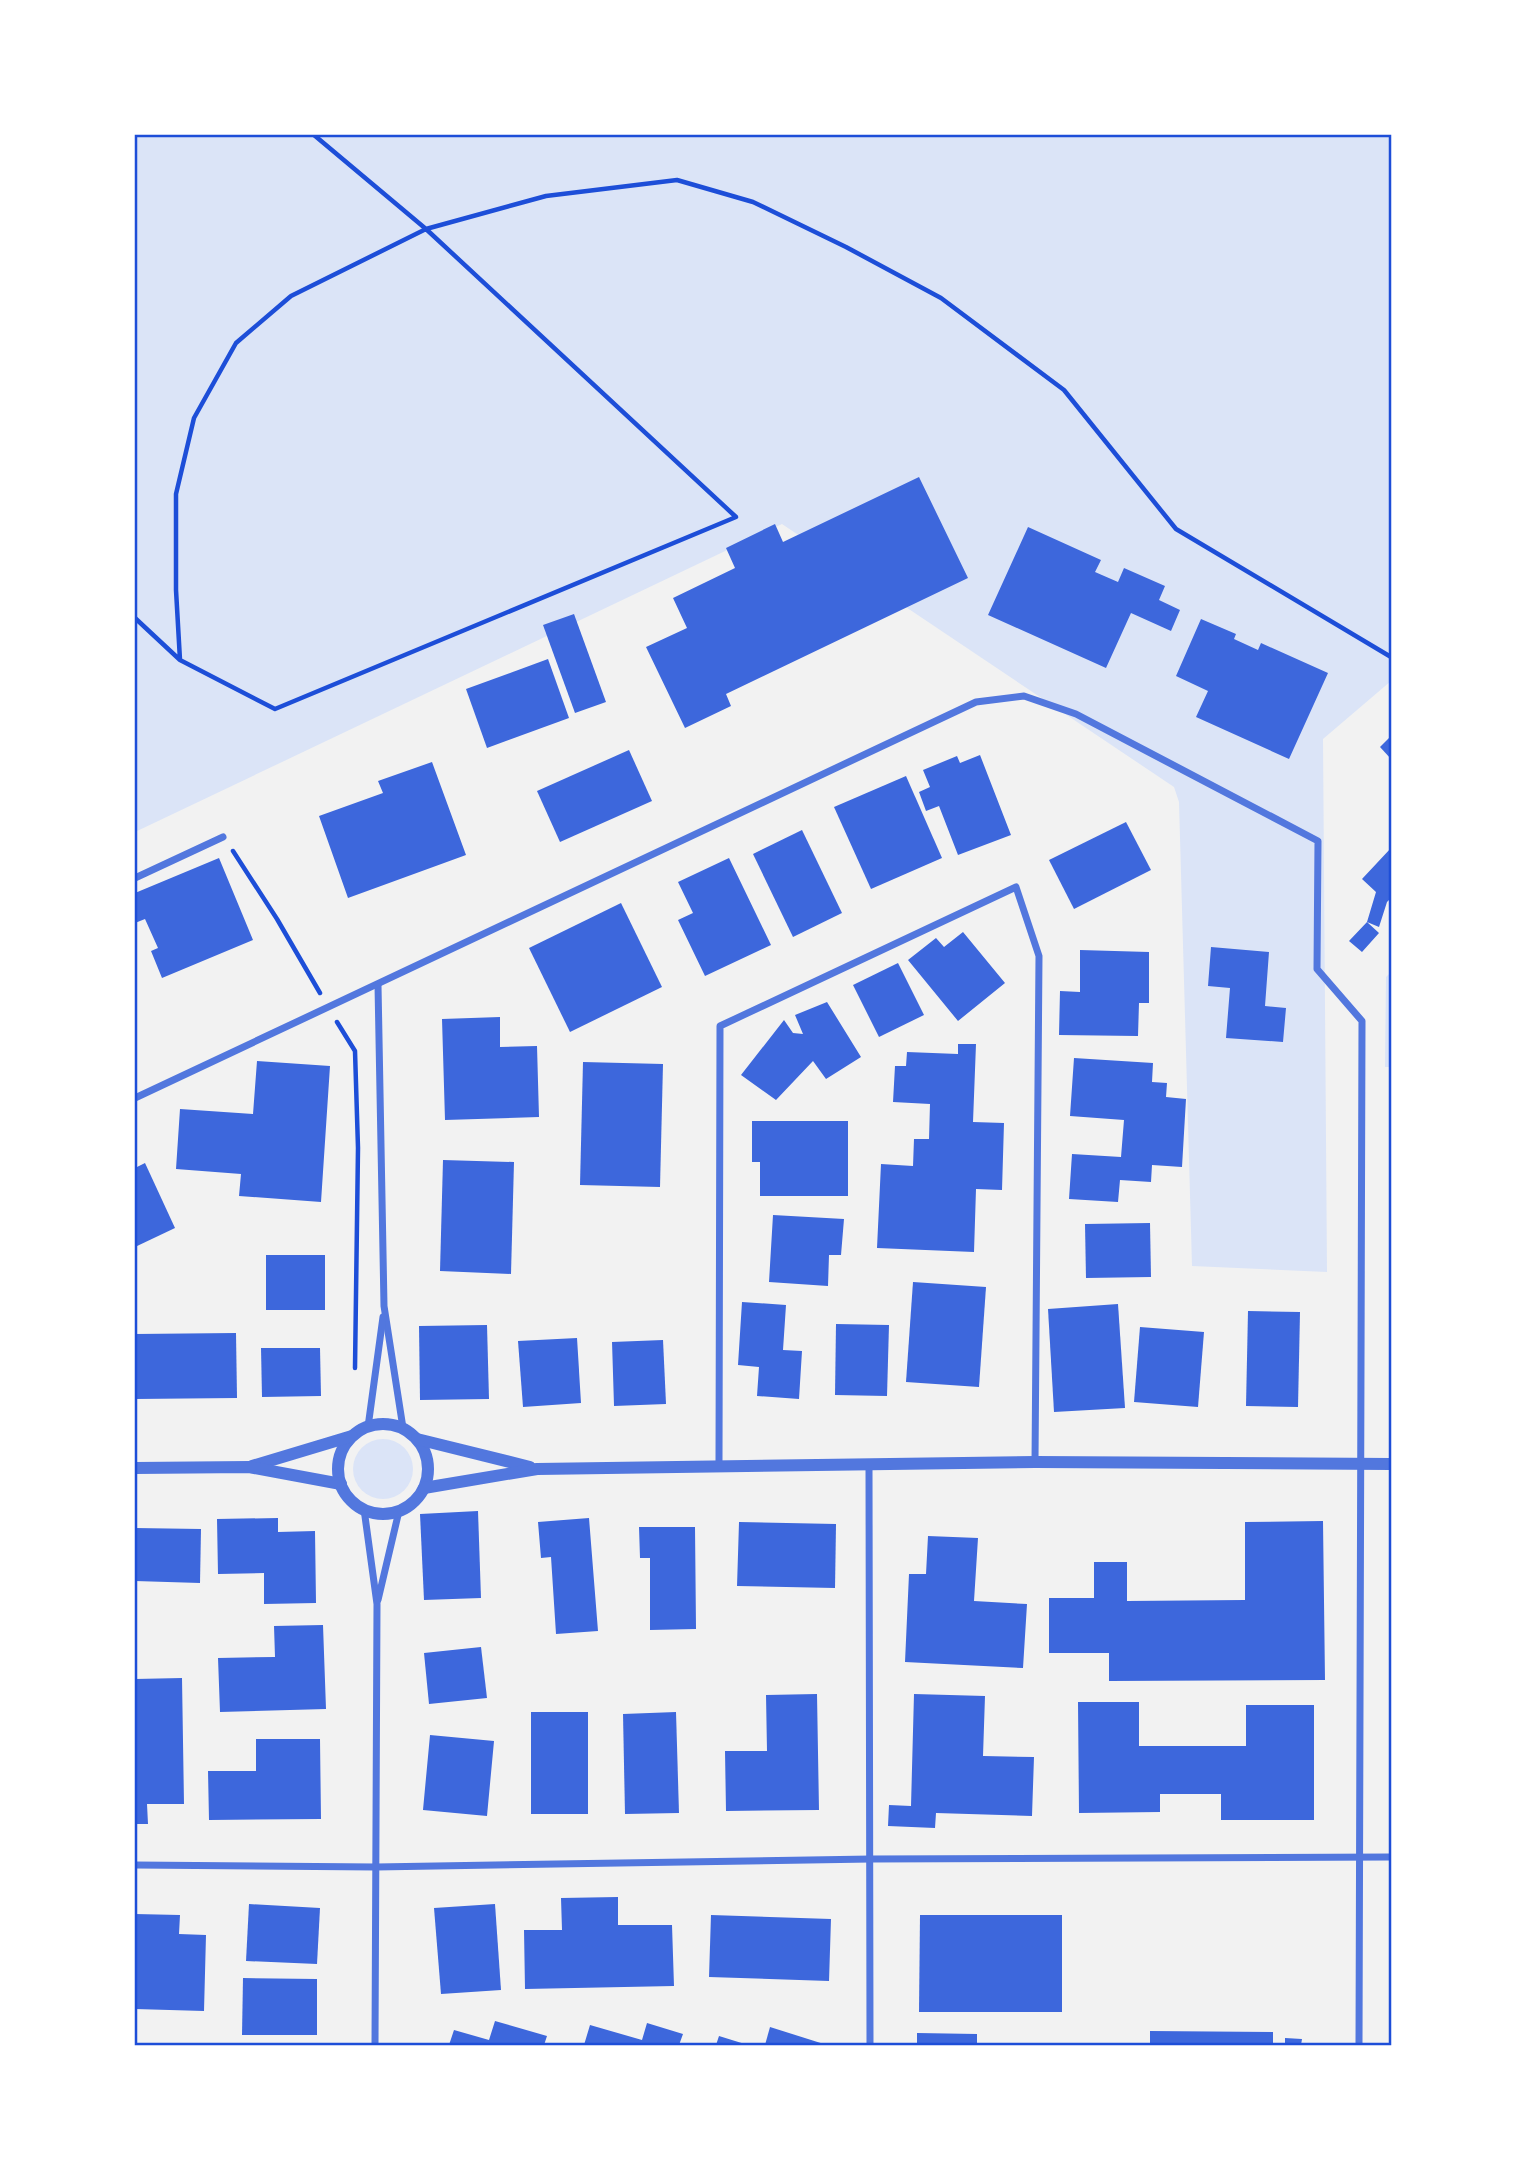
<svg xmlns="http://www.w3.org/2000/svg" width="1526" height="2180" font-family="Overpass,sans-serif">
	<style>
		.green { fill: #dbe4f7 }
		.building { fill: #3d67dc }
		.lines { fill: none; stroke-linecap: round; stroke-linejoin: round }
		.path { stroke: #1d4ed8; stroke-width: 4.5 }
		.minor { stroke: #5277de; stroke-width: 7 }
		.tertiary { stroke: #5277de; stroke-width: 12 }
		.neatline { fill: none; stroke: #1d4ed8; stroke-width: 2.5 }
	</style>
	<rect width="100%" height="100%" fill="#f2f2f2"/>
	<g class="green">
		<path d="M135,135H1391V681L1323,739L1327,1272L1192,1266L1179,802L1174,787L782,524L135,832Z"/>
		<path d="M1391,972V1067H1385L1386,977Z"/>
		<circle cx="383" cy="1469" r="30"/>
	</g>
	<g class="building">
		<path d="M919,477L968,578L726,694L731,706L685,728L646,647L687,628L673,598L735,568L726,548L775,524L783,542Z"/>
		<path d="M1028,527L1101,560L1095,572L1118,582L1124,568L1165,586L1159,600L1180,610L1171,631L1131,613L1106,668L988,615Z"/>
		<path d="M574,614L606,702L575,713L543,625Z"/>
		<path d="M1201,619L1236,634L1234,639L1258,650L1261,643L1328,673L1289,759L1196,717L1208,691L1176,676Z"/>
		<path d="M548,659L569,718L487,748L466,689Z"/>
		<path d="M1391,736V759L1380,747Z"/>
		<path d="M629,750L652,801L560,842L537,791Z"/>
		<path d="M980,755L1011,835L958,855L939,806L926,811L919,792L930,787L923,770L957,756L960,763Z"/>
		<path d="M432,762L466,855L348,898L319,816L383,793L378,781Z"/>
		<path d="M906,776L942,858L871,889L834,807Z"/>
		<path d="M1126,822L1151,870L1074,909L1049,860Z"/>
		<path d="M802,830L842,913L793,937L753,854Z"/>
		<path d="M1391,848V898L1387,902L1379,927L1367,922L1379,933L1362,952L1349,941L1367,922L1376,892L1362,879Z"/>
		<path d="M219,858L253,940L162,978L151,951L158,948L145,919L135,923V893Z"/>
		<path d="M729,858L771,945L705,976L678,920L693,913L678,882Z"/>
		<path d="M621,903L662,987L570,1032L529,948Z"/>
		<path d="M963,932L1005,983L958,1021L908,960L936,938L944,947Z"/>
		<path d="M1211,947L1269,952L1265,1006L1286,1008L1283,1042L1226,1038L1230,988L1208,986Z"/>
		<path d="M1080,950L1149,952V1003H1139L1138,1036L1059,1035L1060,991L1080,992Z"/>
		<path d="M898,963L924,1015L879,1037L853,985Z"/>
		<path d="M827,1002L861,1057L826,1079L813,1061L776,1100L741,1075L784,1020L793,1033L803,1034L795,1015Z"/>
		<path d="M500,1017V1047L537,1046L539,1117L445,1120L442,1019Z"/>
		<path d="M958,1044H976L973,1122L1004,1123L1002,1190L976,1189L974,1252L877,1248L881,1164L913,1166L914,1139H929L930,1104L893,1102L895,1066H906L907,1052L958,1054Z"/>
		<path d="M1074,1058L1153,1063L1152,1082L1167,1083L1166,1097L1186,1099L1182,1167L1152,1165L1151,1182L1120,1180L1118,1202L1069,1199L1072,1154L1121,1157L1124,1120L1070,1116Z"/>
		<path d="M257,1061L330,1066L321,1202L239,1196L241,1174L176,1169L180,1109L253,1114Z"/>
		<path d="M583,1062L663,1064L660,1187L580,1185Z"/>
		<path d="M752,1121H848V1196H760V1162H752Z"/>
		<path d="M443,1160L514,1162L511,1274L440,1271Z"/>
		<path d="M145,1163L175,1228L135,1247V1168Z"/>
		<path d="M773,1215L844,1219L841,1255H829L828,1286L769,1282Z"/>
		<path d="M1150,1223L1151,1277L1086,1278L1085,1224Z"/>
		<rect x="266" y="1255" width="59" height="55"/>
		<path d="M913,1282L986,1287L979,1387L906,1382Z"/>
		<path d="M742,1302L786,1305L783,1350L802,1351L799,1399L757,1396L759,1367L738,1365Z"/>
		<path d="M1118,1304L1125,1408L1054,1412L1048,1309Z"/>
		<path d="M1248,1311L1300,1312L1298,1407L1246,1406Z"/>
		<path d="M836,1324L889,1325L887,1396L835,1395Z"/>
		<path d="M487,1325L489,1399L420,1400L419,1326Z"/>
		<path d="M1140,1327L1204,1332L1198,1407L1134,1402Z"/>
		<path d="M236,1333L237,1398L135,1399V1334Z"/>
		<path d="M577,1338L581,1403L523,1407L518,1341Z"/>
		<path d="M663,1340L666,1404L614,1406L612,1342Z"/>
		<path d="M261,1348H320L321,1396L262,1397Z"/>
		<path d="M478,1511L481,1598L424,1600L420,1514Z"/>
		<path d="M278,1518V1532L315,1531L316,1603L264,1604V1573L218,1574L217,1519Z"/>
		<path d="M589,1518L598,1631L556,1634L551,1557L541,1558L538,1522Z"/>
		<path d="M1323,1521L1325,1680L1109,1681V1653H1049V1598H1094V1562H1127V1601L1245,1600V1522Z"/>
		<path d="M739,1522L836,1524L835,1588L737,1586Z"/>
		<path d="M639,1527H695L696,1629L650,1630V1558H640Z"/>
		<path d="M135,1528L201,1529L200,1583L135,1581Z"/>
		<path d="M928,1536L978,1538L974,1601L1027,1604L1023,1668L905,1662L909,1574H926Z"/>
		<path d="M323,1625L326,1709L220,1712L218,1658L275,1657L274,1626Z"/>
		<path d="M481,1647L487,1698L429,1704L424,1653Z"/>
		<path d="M182,1678L184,1804H147L148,1824H135V1679Z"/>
		<path d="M817,1694L819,1810L726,1811L725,1751H767L766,1695Z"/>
		<path d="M914,1694L985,1696L983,1756L1034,1757L1032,1816L936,1813L935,1828L888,1826L889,1805L911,1806Z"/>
		<path d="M1078,1702H1139V1746H1246V1705H1314V1820H1221V1794H1160V1812L1079,1813Z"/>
		<rect x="531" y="1712" width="57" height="102"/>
		<path d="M676,1712L679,1813L625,1814L623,1714Z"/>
		<path d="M430,1735L494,1741L487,1816L423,1810Z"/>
		<path d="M256,1739H320L321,1819L209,1820L208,1771H256Z"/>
		<path d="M618,1897V1925H672L674,1986L525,1989L524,1930H562L561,1898Z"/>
		<path d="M249,1904L320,1908L317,1964L246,1961Z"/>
		<path d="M495,1904L501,1990L441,1994L434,1908Z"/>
		<path d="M135,1914L180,1915L179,1934L206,1935L204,2011L135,2009Z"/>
		<path d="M711,1915L831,1919L829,1981L709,1977Z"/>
		<path d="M920,1915H1062V2012H919Z"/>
		<path d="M243,1978L317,1979V2035H242Z"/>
		<path d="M495,2021L547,2036L544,2045H449L454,2030L489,2040Z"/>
		<path d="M647,2023L683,2034L679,2045H584L590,2025L642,2040Z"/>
		<path d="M770,2027L827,2045H765Z"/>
		<path d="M1150,2031L1273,2032V2045H1150Z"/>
		<path d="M917,2033L977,2034V2045H917Z"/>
		<path d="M719,2036L748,2045H716Z"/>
		<path d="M1285,2038L1302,2039L1301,2045H1285Z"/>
	</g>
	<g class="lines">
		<g class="path">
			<path d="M314,135L426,229L546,196L677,180L753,202L846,247L941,298L1064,390L1176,529L1391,657"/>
			<path d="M135,618L180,660L275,709L736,517L426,229L291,296L236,343L194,418L176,494V590L180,660"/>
			<path d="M233,851L277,919L320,993"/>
			<path d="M337,1022L355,1051L358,1148L355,1368"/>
		</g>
		<g class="minor">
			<path d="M135,878L223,837"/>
			<path d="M378,985L384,1306L403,1428"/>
			<path d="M135,1098L976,702L1024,696L1076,714L1318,841L1317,969L1362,1021L1359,2045"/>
			<path d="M368,1427L383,1317"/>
			<path d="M719,1465L720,1026L1016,887L1039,956L1035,1462"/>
			<path d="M869,1465L870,2045"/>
			<path d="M364,1509L377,1604L375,2045"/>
			<path d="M378,1600L399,1511"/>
			<path d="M135,1865L376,1867L871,1859L1391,1857"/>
		</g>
		<g class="tertiary">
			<circle cx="383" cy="1469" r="45"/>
			<path d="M417,1439L530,1467"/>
			<path d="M252,1466L352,1436"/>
			<path d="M135,1468L249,1467L341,1484"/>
			<path d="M424,1488L537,1469L1035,1462L1391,1464"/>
		</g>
	</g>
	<rect width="1526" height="2180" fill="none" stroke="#ffffff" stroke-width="273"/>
	<rect x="136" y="136" width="1254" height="1908" class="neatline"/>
</svg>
